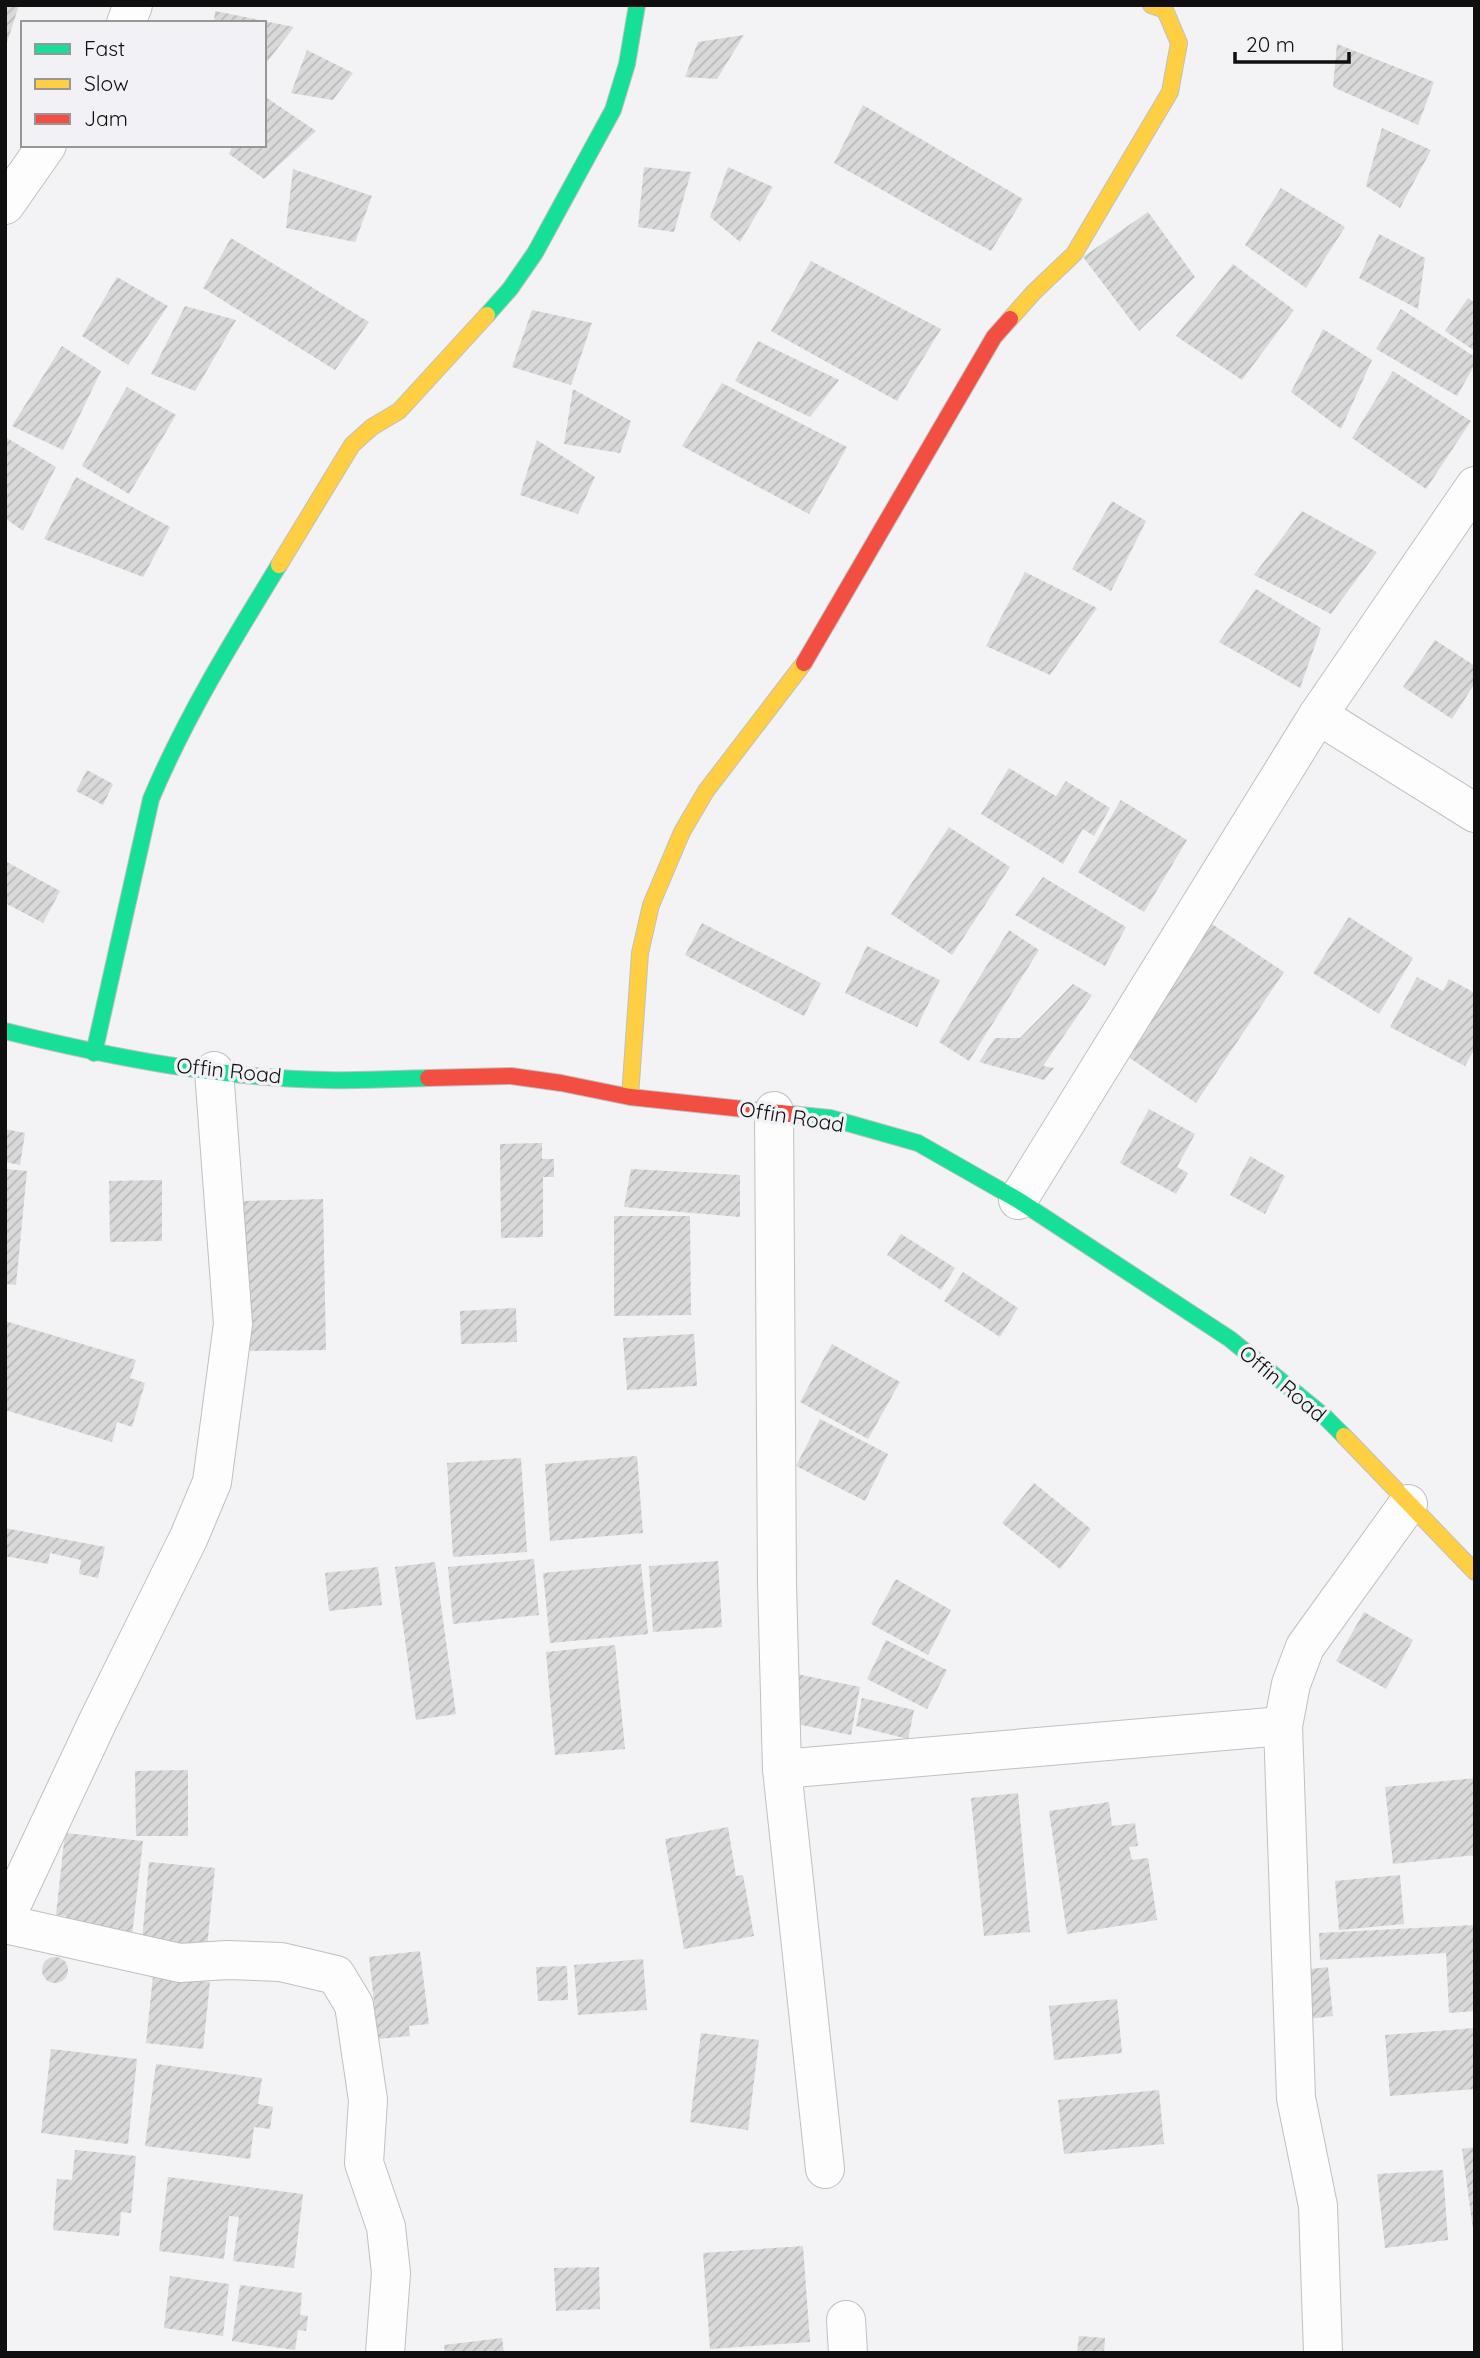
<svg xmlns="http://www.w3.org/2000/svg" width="1480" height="2358" font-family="Quicksand,sans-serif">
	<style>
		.building { fill: url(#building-hatch) }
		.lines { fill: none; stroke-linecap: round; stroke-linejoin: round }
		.street-casing { stroke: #c0c0c1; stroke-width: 40 }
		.fast-casing { stroke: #c0c0c1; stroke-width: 18 }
		.slow-casing { stroke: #c0c0c1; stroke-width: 18 }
		.jam-casing { stroke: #c0c0c1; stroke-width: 18 }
		.street { stroke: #fdfdfd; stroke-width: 38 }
		.fast { stroke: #16e098; stroke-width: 16 }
		.slow { stroke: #ffcf43; stroke-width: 16 }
		.jam { stroke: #f24e42; stroke-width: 16 }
		.labels { text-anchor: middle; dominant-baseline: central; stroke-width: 7; stroke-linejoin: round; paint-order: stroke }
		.street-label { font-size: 21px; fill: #0f0f10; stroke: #f2f1f5 }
	</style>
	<defs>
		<pattern id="building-hatch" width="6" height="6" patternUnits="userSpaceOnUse" patternTransform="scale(1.75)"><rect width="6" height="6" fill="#d9d9da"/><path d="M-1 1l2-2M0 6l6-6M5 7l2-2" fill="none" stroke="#b9b9ba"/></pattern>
	</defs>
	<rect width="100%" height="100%" fill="#f3f2f4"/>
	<g class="building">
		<path d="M5,5H19L6,46H5Z"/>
		<path d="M215,11L264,21L294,27L264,66V23H214Z"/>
		<path d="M744,35L717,79L685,77L698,42Z"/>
		<path d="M1337,44L1434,82L1418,125L1333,87Z"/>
		<path d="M307,50L353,73L333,100L291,93Z"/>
		<path d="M264,96L316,131L264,179L229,154L233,145H264Z"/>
		<path d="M863,105L1023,199L991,251L834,163Z"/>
		<path d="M1382,128L1431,150L1400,208L1366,186Z"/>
		<path d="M644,167L691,172L674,232L638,227Z"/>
		<path d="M728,167L773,187L740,242L710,217Z"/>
		<path d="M293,169L372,196L355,242L286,228Z"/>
		<path d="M1281,188L1345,227L1306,288L1245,245Z"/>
		<path d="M1148,212L1195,277L1139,331L1083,257Z"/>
		<path d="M1379,234L1425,258L1418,309L1359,278Z"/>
		<path d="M231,238L369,322L335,370L203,288Z"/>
		<path d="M811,261L941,329L897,401L771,331Z"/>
		<path d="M1233,264L1294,310L1242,380L1176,336Z"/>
		<path d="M117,277L168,306L128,365L82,336Z"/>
		<path d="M1468,298L1475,303V351L1445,331Z"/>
		<path d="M185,306L236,320L195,391L151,374Z"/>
		<path d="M1401,309L1475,357V364L1457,396L1376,349Z"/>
		<path d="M532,310L592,323L571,385L512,367Z"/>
		<path d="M1323,329L1372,360L1341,429L1291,392Z"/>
		<path d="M758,341L839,380L810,417L735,381Z"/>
		<path d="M62,346L101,371L63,450L12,426Z"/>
		<path d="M1393,371L1471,421L1426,489L1352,438Z"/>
		<path d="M722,383L847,447L809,514L682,446Z"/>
		<path d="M127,387L176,415L129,494L82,466Z"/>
		<path d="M573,389L631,421L620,453L564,444Z"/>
		<path d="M5,437L56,467L23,531L5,518Z"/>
		<path d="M537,440L595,477L578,514L520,495Z"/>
		<path d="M76,477L170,527L143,577L44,539Z"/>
		<path d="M1112,501L1146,521L1111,591L1072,569Z"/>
		<path d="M1302,511L1377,552L1331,614L1254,575Z"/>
		<path d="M1025,572L1097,608L1050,675L986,646Z"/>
		<path d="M1256,589L1321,628L1300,688L1219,642Z"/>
		<path d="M1435,640L1475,666V683L1452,719L1403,687Z"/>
		<path d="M1009,768L1056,796L1066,781L1110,808L1094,836L1083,829L1063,864L981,814Z"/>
		<path d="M87,770L113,784L103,805L76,791Z"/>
		<path d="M1121,800L1187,840L1144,912L1078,872Z"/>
		<path d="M949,827L1010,867L952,955L891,914Z"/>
		<path d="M5,861L60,891L43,923L5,903Z"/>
		<path d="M1043,877L1126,927L1105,966L1015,915Z"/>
		<path d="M1349,917L1413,958L1379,1014L1313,973Z"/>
		<path d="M702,923L821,983L804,1016L685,955Z"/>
		<path d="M1212,924L1284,972L1196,1103L1124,1054Z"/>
		<path d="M1009,930L1039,950L969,1061L939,1042Z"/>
		<path d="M867,946L940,980L917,1027L845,993Z"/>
		<path d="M1417,977L1443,991L1449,979L1475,993L1473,1008L1475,1009V1048L1465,1066L1390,1027Z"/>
		<path d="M1073,984L1092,995L1043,1066L1054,1068L1044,1080L979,1062L995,1038H1020Z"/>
		<path d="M1149,1109L1195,1134L1177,1167L1188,1173L1176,1194L1120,1163Z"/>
		<path d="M5,1129L25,1133L20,1165L5,1162Z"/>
		<path d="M542,1143V1159H554V1177H543V1237L501,1238L500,1144Z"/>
		<path d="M1250,1156L1285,1176L1265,1214L1230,1195Z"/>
		<path d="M5,1169L27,1171L16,1285L5,1284Z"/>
		<path d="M631,1169L740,1175V1217L624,1207Z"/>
		<path d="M162,1180V1241L110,1242L109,1181Z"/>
		<path d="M323,1199L326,1350L244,1351L241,1201Z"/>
		<path d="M614,1216H690L691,1315L614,1316Z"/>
		<path d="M901,1234L955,1268L941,1290L887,1255Z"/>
		<path d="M963,1272L1018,1308L1000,1337L944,1301Z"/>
		<path d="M516,1308L517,1342L461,1344L460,1311Z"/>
		<path d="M5,1321L136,1360L130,1378L145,1383L132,1427L117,1422L112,1442L5,1410Z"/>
		<path d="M694,1334L697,1386L627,1390L623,1338Z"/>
		<path d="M832,1344L900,1382L868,1439L800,1402Z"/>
		<path d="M820,1419L888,1454L865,1501L796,1466Z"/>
		<path d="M637,1456L643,1533L550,1541L545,1464Z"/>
		<path d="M521,1458L527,1552L453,1557L447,1463Z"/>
		<path d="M1034,1483L1091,1529L1060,1569L1002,1523Z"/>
		<path d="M5,1528L105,1547L98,1578L79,1574L81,1560L50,1553L48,1564L5,1556Z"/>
		<path d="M534,1559L539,1615L453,1624L448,1567Z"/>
		<path d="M718,1561L722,1627L653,1632L649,1566Z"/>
		<path d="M435,1562L456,1714L416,1720L395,1567Z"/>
		<path d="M641,1564L648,1634L550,1643L543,1573Z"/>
		<path d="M378,1567L382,1605L329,1611L325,1573Z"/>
		<path d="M896,1579L951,1610L928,1655L871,1624Z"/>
		<path d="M1364,1612L1413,1640L1386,1689L1336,1661Z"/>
		<path d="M886,1640L947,1670L927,1709L867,1679Z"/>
		<path d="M615,1645L625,1749L555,1755L546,1652Z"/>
		<path d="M792,1673L860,1687L851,1735L782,1721Z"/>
		<path d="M862,1698L914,1710L908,1739L856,1726Z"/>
		<path d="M188,1770V1836H136L135,1771Z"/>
		<path d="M1475,1778V1855L1393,1864L1385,1787Z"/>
		<path d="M1018,1793L1030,1932L984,1936L971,1798Z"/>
		<path d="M1109,1802L1112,1826L1135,1823L1138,1846L1129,1847L1132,1860L1148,1858L1157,1920L1067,1934L1049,1811Z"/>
		<path d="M728,1827L736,1876L743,1875L754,1936L684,1949L665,1839Z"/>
		<path d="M65,1833L143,1841L132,1935L65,1928L66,1916L56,1915Z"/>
		<path d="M149,1862L215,1868L207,1948L142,1941Z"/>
		<path d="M1400,1875L1404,1924L1339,1930L1335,1881Z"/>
		<path d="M1475,1925V2011L1449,2013L1446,1953L1320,1960L1319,1933Z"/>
		<path d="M420,1951L429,2024L409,2026L410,2036L378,2039L369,1957Z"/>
		<circle cx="55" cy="1970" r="13"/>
		<path d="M643,1959L647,2010L578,2015L574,1965Z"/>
		<path d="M567,1966L568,2000L538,2001L536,1967Z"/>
		<path d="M1328,1967L1333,2016L1307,2019L1302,1970Z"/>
		<path d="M153,1976L210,1982L203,2049L146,2043Z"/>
		<path d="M1117,1999L1122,2053L1054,2060L1049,2006Z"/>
		<path d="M1475,2028V2089L1390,2096L1385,2035Z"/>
		<path d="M701,2033L759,2040L748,2130L690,2122Z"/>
		<path d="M51,2049L137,2059L128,2144L41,2133Z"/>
		<path d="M156,2064L262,2078L258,2104L273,2107L270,2129L254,2127L250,2159L145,2146Z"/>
		<path d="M1159,2090L1164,2144L1064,2154L1058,2100Z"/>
		<path d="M1475,2147V2229H1473L1462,2149Z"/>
		<path d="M75,2150L136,2156L131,2213L121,2212L119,2236L53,2230L57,2179L72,2180Z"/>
		<path d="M1443,2170L1448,2240L1385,2248L1377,2174Z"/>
		<path d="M168,2177L303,2194L294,2268L233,2261L239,2217L229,2216L224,2259L159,2251Z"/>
		<path d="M803,2246L810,2342L710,2349L703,2253Z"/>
		<path d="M599,2267L600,2309L556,2311L554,2268Z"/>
		<path d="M170,2276L229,2284L223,2336L164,2328Z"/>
		<path d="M240,2285L302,2293L300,2315L308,2316L306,2331L298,2330L295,2350L232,2341Z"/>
		<path d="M1079,2336L1105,2338L1104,2353H1077Z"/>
		<path d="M502,2338L504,2353H445L444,2345Z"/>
	</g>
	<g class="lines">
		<defs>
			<g id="street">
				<path d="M126,23L133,5"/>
				<path d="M5,205L47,145"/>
				<path d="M1318,715L1475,813"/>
				<path d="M774,1111L777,1584L782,1769L825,2169"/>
				<path d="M1018,1200L1318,715L1475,486"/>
				<path d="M782,1769L1283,1726"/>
				<path d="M5,1919L98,1721L189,1537L212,1482L233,1324L214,1071"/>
				<path d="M5,1924L180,1963L227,1960L281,1962L336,1975L354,2005L368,2100L364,2163L386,2227L391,2273L385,2353"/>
				<path d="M846,2320L848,2353"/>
				<path d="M1323,2353L1318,2206L1296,2098L1283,1726L1291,1684L1305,1647L1408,1504"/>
			</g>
			<g id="fast">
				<path d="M487,315L510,289L535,253L613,110L627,64L637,5"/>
				<path d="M5,1031C110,1057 218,1078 327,1080C360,1081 395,1079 428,1078"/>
				<path d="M94,1053L151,799C185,718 233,640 279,565"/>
				<path d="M790,1114L830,1118L918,1143L1018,1200L1230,1339L1325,1417L1344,1436"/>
			</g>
			<g id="slow">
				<path d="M1010,319L1034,292L1074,254L1170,92L1179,43L1165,10L1151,5"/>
				<path d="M279,565L352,445L372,427L399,411L487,315"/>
				<path d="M630,1097L640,953L651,905L682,832L706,791L804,663"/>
				<path d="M1344,1436L1475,1572"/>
			</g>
			<g id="jam">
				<path d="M804,663L994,337L1010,319"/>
				<path d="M428,1078L511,1076L561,1083L630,1097L790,1114"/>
			</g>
		</defs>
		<use href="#street" class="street-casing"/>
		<use href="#fast" class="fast-casing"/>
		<use href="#slow" class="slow-casing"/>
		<use href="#jam" class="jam-casing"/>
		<use href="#street" class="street"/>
		<use href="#fast" class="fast"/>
		<use href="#slow" class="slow"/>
		<use href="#jam" class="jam"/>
	</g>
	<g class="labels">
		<g class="street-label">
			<text transform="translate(229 1070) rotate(6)">Offin Road</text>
			<text transform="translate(792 1116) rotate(9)">Offin Road</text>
			<text transform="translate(1283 1383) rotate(40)">Offin Road</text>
		</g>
	</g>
	<rect width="1480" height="2358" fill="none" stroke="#0f0f10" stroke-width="14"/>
	<rect x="21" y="21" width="245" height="126" fill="#f2f1f5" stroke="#979799" stroke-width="2"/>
	<rect x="35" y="44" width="35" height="10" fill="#16e098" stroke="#979799" stroke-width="2"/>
	<text x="84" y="56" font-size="21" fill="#0f0f10">Fast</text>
	<rect x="35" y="79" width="35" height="10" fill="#ffcf43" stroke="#979799" stroke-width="2"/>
	<text x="84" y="91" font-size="21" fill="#0f0f10">Slow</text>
	<rect x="35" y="114" width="35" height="10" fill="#f24e42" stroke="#979799" stroke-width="2"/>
	<text x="84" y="126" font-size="21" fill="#0f0f10">Jam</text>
	<path d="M1235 52v10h114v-10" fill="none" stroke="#0f0f10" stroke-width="3.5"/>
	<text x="1246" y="52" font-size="21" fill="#0f0f10" stroke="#f2f1f5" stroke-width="5" paint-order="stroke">20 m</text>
</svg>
